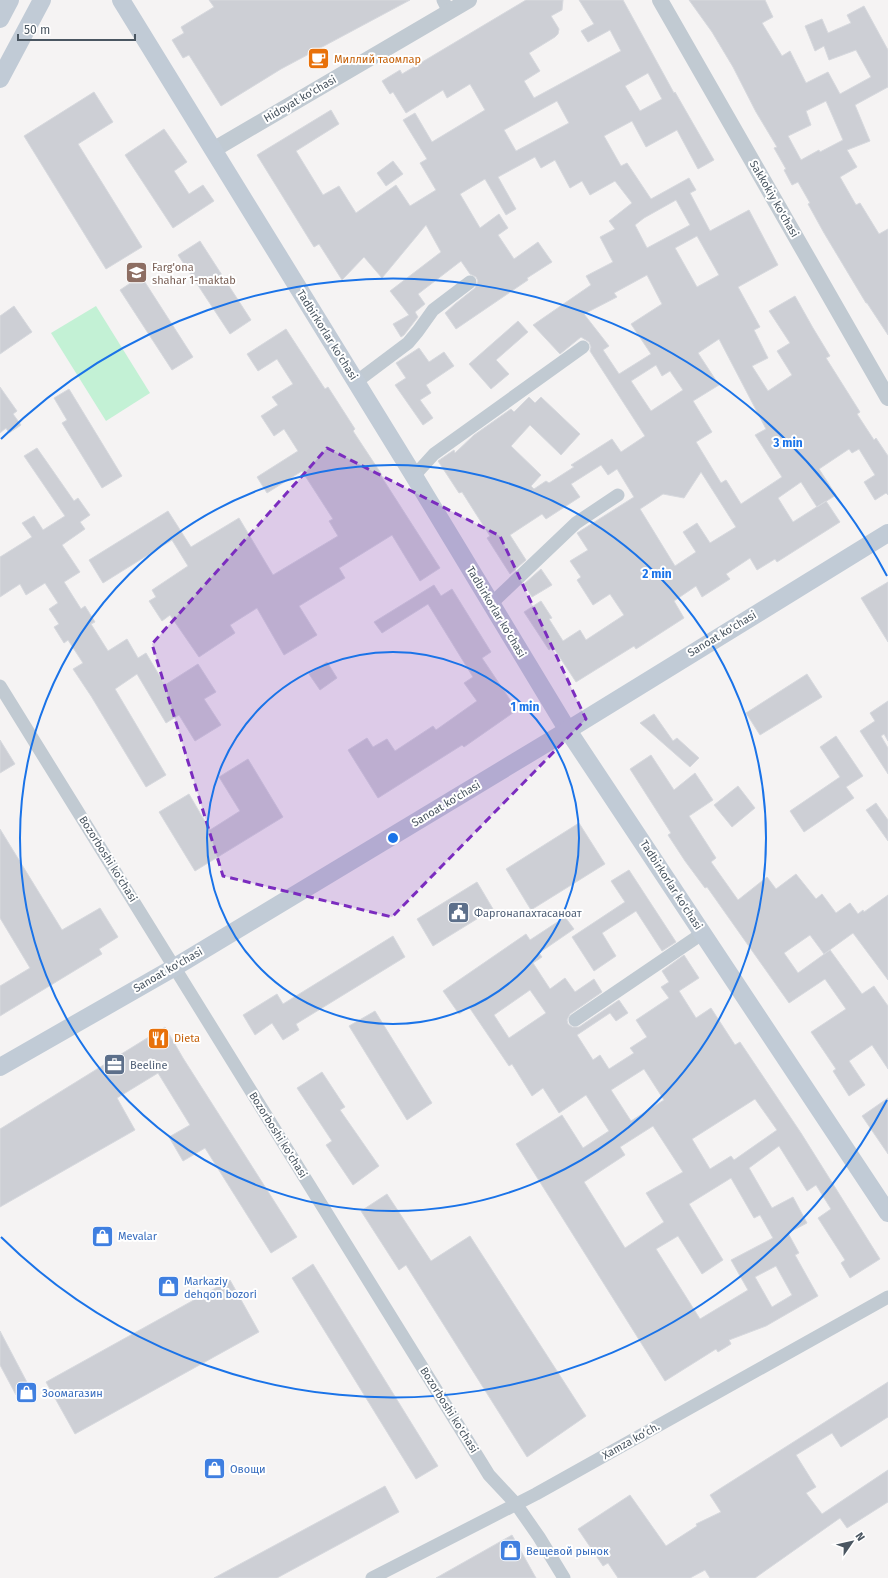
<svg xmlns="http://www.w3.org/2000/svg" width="888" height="1578" font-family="'Fira Sans',sans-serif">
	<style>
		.green { fill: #c3f1d5 }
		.building { fill: #cdcfd5; stroke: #d7d9de; fill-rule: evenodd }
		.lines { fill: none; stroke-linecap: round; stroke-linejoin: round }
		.minor { stroke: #c1cad2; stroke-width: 13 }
		.tertiary { stroke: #c1cad2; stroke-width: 16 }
		.secondary { stroke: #c1cbd6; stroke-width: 18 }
		.marked { fill: #7b2cbf; fill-opacity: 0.2; stroke: #7b2cbf; stroke-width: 3; stroke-dasharray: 8 5; stroke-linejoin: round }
		.ring { fill: none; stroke: #1a73e8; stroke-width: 2 }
		.labels { text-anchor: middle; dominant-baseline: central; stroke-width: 4; stroke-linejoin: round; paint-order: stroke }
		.food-label { font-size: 11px; fill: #c56008; stroke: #fff; text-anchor: start }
		.street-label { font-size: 11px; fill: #4a5661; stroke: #fff }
		.education-label { font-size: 11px; fill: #785e54; stroke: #fff; text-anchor: start }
		.service-label { font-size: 11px; fill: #4e5e75; stroke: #fff; text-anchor: start }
		.shop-label { font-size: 11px; fill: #366cbe; stroke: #fff; text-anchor: start }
		.centre { fill: #1a73e8; stroke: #fff; stroke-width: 2 }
		.ring-label { font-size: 12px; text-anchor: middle; font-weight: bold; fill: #1a73e8; stroke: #fff; stroke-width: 4; stroke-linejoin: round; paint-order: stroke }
	</style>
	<rect width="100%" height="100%" fill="#f5f3f3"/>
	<path class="green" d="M96,306L150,393L106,421L51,333Z"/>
	<g class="building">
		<path d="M209,0H410L281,69L221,106L189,55L183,58L172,40L184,33L181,27L214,7Z"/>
		<path d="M526,0H563L562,10L551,16L559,29L558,34L555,37L529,53L540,71L524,81L534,98L621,51L610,30L588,42L581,31L594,24L579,0H623L674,93L675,92L714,160L698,169L677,130L646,147L632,121L604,136L621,166L627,163L651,199L689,178L696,190L690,193L710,231L749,210L778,265L738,287L760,327L754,330L768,358L752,366L768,391L792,375L777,351L790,343L769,311L795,296L813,328L830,356L826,358L860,412L857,414L874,440L876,438L888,456V495L886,493L875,500L864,482L875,475L859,449L852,453L849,449L819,469L836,495L817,507L801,482L778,498L793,522L826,501L840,522L777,562L775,559L757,570L750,558L726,574L730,579L702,597L696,586L674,601L684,618L636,649L634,646L576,682L553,647L549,650L524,612L541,601L552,618L549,619L563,641L580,630L586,640L624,615L610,594L593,605L577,580L581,577L570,561L588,550L577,533L634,497L617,469L608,475L601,465L571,484L580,497L546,519L542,514L510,535L526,560L510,574L487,538L490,536L462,492L459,493L438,461L454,450L455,453L474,435L511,409L514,412L529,397L535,403L541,397L580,434L561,455L530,425L511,446L541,475L531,486L534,489L546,481L549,483L574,467L571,465L612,439L621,452L645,436L590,351L591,347L589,342L581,337L560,354L533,325L591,285L586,276L613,262L600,237L615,229L609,221L632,203L615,181L590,195L582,181L570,188L555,160L541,168L535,157L498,177L516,209L506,215L485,179L460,194L480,228L499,214L508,228L498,235L514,259L538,242L552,262L527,278L528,280L456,329L445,313L455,304L475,288L478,281L476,277L470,274L461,261L418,294L425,304L415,312L418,317L404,335L401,337L393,324L409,315L390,291L441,252L426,225L382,278L364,257L342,280L319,244L314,247L257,155L331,110L339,124L296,151L323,195L339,186L356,213L396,185L410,206L436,190L420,163L427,159L403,120L415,113L432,142L485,110L470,84L447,98L443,90L406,113L393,92L390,94L382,81L400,70L402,74ZM648,73L662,99L640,111L625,86ZM557,101L569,123L516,151L504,130ZM676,200L690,225L647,248L635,225L644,218ZM697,236L719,275L697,287L675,248ZM647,275L662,304L631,324L651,354L619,374L603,350L609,346L584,314L617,297L614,293ZM719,339L766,429L755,435L782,477L741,504L726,480L721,483L696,442L712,432L693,401L719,385L698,353ZM656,365L662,376L670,371L683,390L651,411L631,381ZM701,472L736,527L710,543L697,523L683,532L696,552L675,566L640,509L663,494L684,498Z"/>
		<path d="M689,0H765L773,17L762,23L782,56L790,51L806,83L828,72L840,94L871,77L856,50L829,60L824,46L815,51L805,26L822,19L828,33L851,23L847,15L864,6L888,50V87L855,105L870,141L847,150L857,167L840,177L856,205L860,203L879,234L888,229V335L867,303H866L824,233L808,204L810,203L798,182L792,185L784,170L786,169L774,148L777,147L756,112L733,67L712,32ZM826,101L843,140L820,152L819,150L801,160L788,136L811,125L806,111Z"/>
		<path d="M94,92L113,122L78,144L142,247L106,269L24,136Z"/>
		<path d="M164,129L187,162L174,171L189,194L203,185L214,201L173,228L125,155Z"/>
		<path d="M393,161L403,174L386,186L377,173Z"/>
		<path d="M200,241L251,320L230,334L178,255Z"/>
		<path d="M141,276L193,357L172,370L120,290Z"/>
		<path d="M14,306L32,332L0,354V316Z"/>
		<path d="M518,321L528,332L496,360L509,374L491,389L469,364Z"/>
		<path d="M286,329L325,389L328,387L355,429L353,431L382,475L381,476L440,568L420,581L392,535L339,568L345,578L299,606L317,635L284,655L257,608L230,625L235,633L199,657L170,615L162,621L149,601L156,597L152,590L188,566L172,540L103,583L89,560L168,511L191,547L239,518L273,575L338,536L329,521L333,519L302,471L267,493L257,477L298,451L284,429L274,436L261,416L278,405L272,397L293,384L277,359L258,371L247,354Z"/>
		<path d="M419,348L429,362L444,352L454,366L426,385L431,393L420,400L433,418L423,425L395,385L406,378L396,363Z"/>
		<path d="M0,387L17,411L13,414L21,425L9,433L6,428L0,433Z"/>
		<path d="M69,389L122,476L102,488L62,423L67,420L54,398Z"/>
		<path d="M37,448L74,501L78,498L90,515L80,522L85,529L62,545L80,572L64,582L81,609L85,606L95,622L91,624L108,651L127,639L138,658L146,653L165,685L198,664L216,692L204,699L221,725L195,741L179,715L166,723L137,674L115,689L166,775L146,787L91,696L73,669L83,663L68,640L64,643L54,627L59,624L49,609L58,603L45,583L26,595L20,584L0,597V557L32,537L22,523L34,516L43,530L65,516L24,456Z"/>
		<path d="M541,569L552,585L532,597L524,584Z"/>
		<path d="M888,582V642L861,598Z"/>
		<path d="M434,585L441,596L452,589L491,652L482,658L517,710L464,747L462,745L378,798L348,750L367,738L373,747L387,739L395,751L433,726L436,730L477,701L464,683L473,677L428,604L382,633L374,622Z"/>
		<path d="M327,662L337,678L320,690L309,674Z"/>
		<path d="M807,674L822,697L760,735L746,713Z"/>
		<path d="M888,701V741L884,734L881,736L888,748V774L860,731L875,721L870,713Z"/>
		<path d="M654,714L673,741L677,738L699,758L690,767L640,723Z"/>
		<path d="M836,736L863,776L846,787L854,798L804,832L790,811L840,777L820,747Z"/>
		<path d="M0,740L15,764L0,773Z"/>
		<path d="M651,755L674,790L695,773L713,800L689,816L716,858L711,862L738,900L767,877L776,889L796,874L816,899L822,894L836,913L850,903L858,914L863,910L864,912L888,895V980L853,933L824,954L810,935L784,953L798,973L830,950L862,994L874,986L888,1006V1069L872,1045L849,1061L865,1085L849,1096L833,1071L836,1069L811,1032L846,1009L825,979L789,1003L707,887L705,888L685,861L668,835L671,833L630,769Z"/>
		<path d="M248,759L283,817L195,871L159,812L189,794L210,830L240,811L219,777Z"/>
		<path d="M738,786L755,808L732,827L714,805Z"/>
		<path d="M876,803L888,820V841L866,810Z"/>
		<path d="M579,823L605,864L531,910L506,869Z"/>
		<path d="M0,829L62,930L100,908L118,937L99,949L102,954L0,1016V986L30,968L0,918Z"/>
		<path d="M629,870L676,942L662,951L636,911L602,933L616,956L594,971L572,937L625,902L611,881Z"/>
		<path d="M477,882L493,909L433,946L417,919Z"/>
		<path d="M565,917L574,929L539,953L542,957L533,963L550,989L565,978L575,992L594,979L602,992L570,1014L567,1020L568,1024L572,1027H579L619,1000L628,1013L616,1021L610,1013L577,1035L593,1060L600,1055L609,1069L634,1053L630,1048L647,1037L636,1020L669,998L661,987L669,982L662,971L684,955L699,978L679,991L696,1018L711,1008L735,1045L740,1042L801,1133L880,1259L850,1278L841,1263L845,1260L818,1218L831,1209L816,1185L807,1191L779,1146L749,1168L772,1208L793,1197L807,1223L788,1233L799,1253L795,1255L818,1296L766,1326L729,1340L731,1344L718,1352L716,1349L665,1381L516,1144L562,1115L583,1148L609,1131L586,1095L559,1113L543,1088L532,1096L512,1064L509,1066L469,1007L459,1014L443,991L526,934L530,940ZM530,990L546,1013L509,1038L494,1015ZM644,1069L664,1100L631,1121L611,1090ZM755,1099L777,1130L734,1160L731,1156L710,1169L692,1139ZM653,1126L683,1172L646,1193L664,1222L625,1248L584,1182L625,1155L620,1147ZM731,1178L754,1218L760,1215L773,1238L731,1260L748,1290L700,1319L656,1249L678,1236L702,1274L723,1260L689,1204ZM776,1266L792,1295L772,1307L755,1277Z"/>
		<path d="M393,936L405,957L296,1024L299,1030L283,1040L272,1023L255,1035L243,1015L277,994L283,1004Z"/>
		<path d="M375,1011L432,1103L407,1120L349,1026Z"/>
		<path d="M165,1027L183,1058L297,1237L271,1253L205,1148L183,1161L169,1137L190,1125L158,1073L117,1098L135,1130L0,1207V1129Z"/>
		<path d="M322,1072L345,1107L340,1110L379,1166L353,1185L326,1145L332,1141L297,1088Z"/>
		<path d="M888,1098V1154L862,1116Z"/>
		<path d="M387,1194L431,1261L470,1236L586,1416L527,1457L406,1265L399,1270L361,1211Z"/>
		<path d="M313,1264L438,1466L416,1479L292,1278Z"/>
		<path d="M230,1280L259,1332L75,1434L46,1382Z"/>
		<path d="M0,1331L30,1388L16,1395L0,1365Z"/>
		<path d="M888,1382V1417L841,1447L832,1433L796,1455L816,1487L806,1493L822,1514L888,1470V1502L847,1528L840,1518L755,1578H710L705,1570L690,1578H618L608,1563L603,1566L578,1529L630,1495L666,1546L697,1526L696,1524L721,1512L710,1495Z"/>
		<path d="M385,1486L399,1512L277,1578H214Z"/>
		<path d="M512,1535L536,1578H436Z"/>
	</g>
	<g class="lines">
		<g class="minor">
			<path d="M443,0L449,12"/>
			<path d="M356,382L408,343L418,331L433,310L470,282"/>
			<path d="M414,476L434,454L583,347"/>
			<path d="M492,603L576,523L618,495"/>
			<path d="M0,686L489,1475L516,1504L539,1537L564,1578"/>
			<path d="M575,1020L703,933"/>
			<path d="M372,1578L536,1494L888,1297"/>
		</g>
		<g class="tertiary">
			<path d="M660,0L888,398"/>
			<path d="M213,150L469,0"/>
		</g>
		<g class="secondary">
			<path d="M121,0L414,476L567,729L888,1213"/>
			<path d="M0,19L10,0"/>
			<path d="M0,79L42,0"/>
			<path d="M0,1067L175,967L555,738L888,533"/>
		</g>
	</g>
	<path class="marked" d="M327,448L500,536L586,719L392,917L223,876L152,644Z"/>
	<g class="ring">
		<circle cx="393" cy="838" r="186"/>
		<circle cx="393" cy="838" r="373"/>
		<path d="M887 1100A559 559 0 0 1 1 1237M1 439A559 559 0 0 1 887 576"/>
	</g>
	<defs>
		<symbol id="cafe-square" viewBox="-11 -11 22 22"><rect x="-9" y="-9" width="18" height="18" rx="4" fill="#e8710a" stroke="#fff"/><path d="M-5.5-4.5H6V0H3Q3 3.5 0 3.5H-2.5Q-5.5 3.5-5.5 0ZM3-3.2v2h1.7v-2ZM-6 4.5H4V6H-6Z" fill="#fff"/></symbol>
		<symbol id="school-square" viewBox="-11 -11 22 22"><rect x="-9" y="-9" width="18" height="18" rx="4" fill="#8d6e63" stroke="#fff"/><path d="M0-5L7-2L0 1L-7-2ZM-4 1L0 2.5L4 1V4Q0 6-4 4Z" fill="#fff"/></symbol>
		<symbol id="civic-square" viewBox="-11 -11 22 22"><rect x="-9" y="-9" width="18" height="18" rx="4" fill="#5c6f8a" stroke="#fff"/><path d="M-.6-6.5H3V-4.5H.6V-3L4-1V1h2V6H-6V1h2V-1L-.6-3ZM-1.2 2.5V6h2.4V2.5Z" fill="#fff"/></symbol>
		<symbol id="restaurant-square" viewBox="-11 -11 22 22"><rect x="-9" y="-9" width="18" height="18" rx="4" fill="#e8710a" stroke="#fff"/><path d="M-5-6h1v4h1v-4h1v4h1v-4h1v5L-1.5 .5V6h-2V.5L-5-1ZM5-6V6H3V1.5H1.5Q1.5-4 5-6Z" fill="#fff"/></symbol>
		<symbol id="office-square" viewBox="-11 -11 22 22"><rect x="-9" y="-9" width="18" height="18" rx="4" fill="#5c6f8a" stroke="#fff"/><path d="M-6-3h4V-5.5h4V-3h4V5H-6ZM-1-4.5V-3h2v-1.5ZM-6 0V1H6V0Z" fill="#fff"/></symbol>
		<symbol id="shop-square" viewBox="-11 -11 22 22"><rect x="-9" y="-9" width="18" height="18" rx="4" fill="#3f7fe0" stroke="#fff"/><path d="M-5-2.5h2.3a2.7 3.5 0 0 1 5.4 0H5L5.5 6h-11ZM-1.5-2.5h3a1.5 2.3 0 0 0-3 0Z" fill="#fff"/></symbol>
	</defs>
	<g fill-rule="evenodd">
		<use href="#cafe-square" x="306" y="46" width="25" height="25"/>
		<use href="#school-square" x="124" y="260" width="25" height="25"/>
		<use href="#civic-square" x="446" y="900" width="25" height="25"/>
		<use href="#restaurant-square" x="146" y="1026" width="25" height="25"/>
		<use href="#office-square" x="102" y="1052" width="25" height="25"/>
		<use href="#shop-square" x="90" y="1224" width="25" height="25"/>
		<use href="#shop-square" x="156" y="1274" width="25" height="25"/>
		<use href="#shop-square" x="14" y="1380" width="25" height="25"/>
		<use href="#shop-square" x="202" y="1456" width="25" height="25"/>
		<use href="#shop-square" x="498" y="1538" width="25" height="25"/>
	</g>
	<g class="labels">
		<g class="food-label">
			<text x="334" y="59">Миллий таомлар</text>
			<text x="174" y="1038">Dieta</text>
		</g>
		<g class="street-label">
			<text transform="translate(300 99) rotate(-30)">Hidoyat ko'chasi</text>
			<text transform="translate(774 199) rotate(60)">Sakkokiy ko'chasi</text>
			<text transform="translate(327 335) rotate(58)">Tadbirkorlar ko'chasi</text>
			<text transform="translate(496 612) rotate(59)">Tadbirkorlar ko'chasi</text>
			<text transform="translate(722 634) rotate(-31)">Sanoat ko'chasi</text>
			<text transform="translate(446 804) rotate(-31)">Sanoat ko'chasi</text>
			<text transform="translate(108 859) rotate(58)">Bozorboshi ko'chasi</text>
			<text transform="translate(671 885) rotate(57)">Tadbirkorlar ko'chasi</text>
			<text transform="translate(168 970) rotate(-30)">Sanoat ko'chasi</text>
			<text transform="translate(278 1135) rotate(58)">Bozorboshi ko'chasi</text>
			<text transform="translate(449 1410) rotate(58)">Bozorboshi ko'chasi</text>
			<text transform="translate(631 1441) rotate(-29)">Xamza ko‘ch.</text>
		</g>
		<g class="education-label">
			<text x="152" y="267">Farg'ona<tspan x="152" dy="13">shahar 1-maktab</tspan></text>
		</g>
		<g class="service-label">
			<text x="474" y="913">Фаргонапахтасаноат</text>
			<text x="130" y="1065">Beeline</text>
		</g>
		<g class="shop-label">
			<text x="118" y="1236">Mevalar</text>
			<text x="184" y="1281">Markaziy<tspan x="184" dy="13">dehqon bozori</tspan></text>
			<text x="42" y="1393">Зоомагазин</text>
			<text x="230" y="1469">Овощи</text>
			<text x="526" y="1551">Вещевой рынок</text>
		</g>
	</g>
	<circle cx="393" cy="838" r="6" class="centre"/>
	<g class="ring-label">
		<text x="788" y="447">3 min</text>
		<text x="657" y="578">2 min</text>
		<text x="525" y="711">1 min</text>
	</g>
	<g transform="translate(852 1542) rotate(56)" stroke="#ffffff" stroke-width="3" paint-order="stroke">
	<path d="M0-3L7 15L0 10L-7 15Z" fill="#4a5661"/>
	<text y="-6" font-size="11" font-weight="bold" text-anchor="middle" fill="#4a5661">N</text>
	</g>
	<path d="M18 34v6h117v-6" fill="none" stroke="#4a5661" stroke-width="2"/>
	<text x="24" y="34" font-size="12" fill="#4a5661" stroke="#ffffff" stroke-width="3" paint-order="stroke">50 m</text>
</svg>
